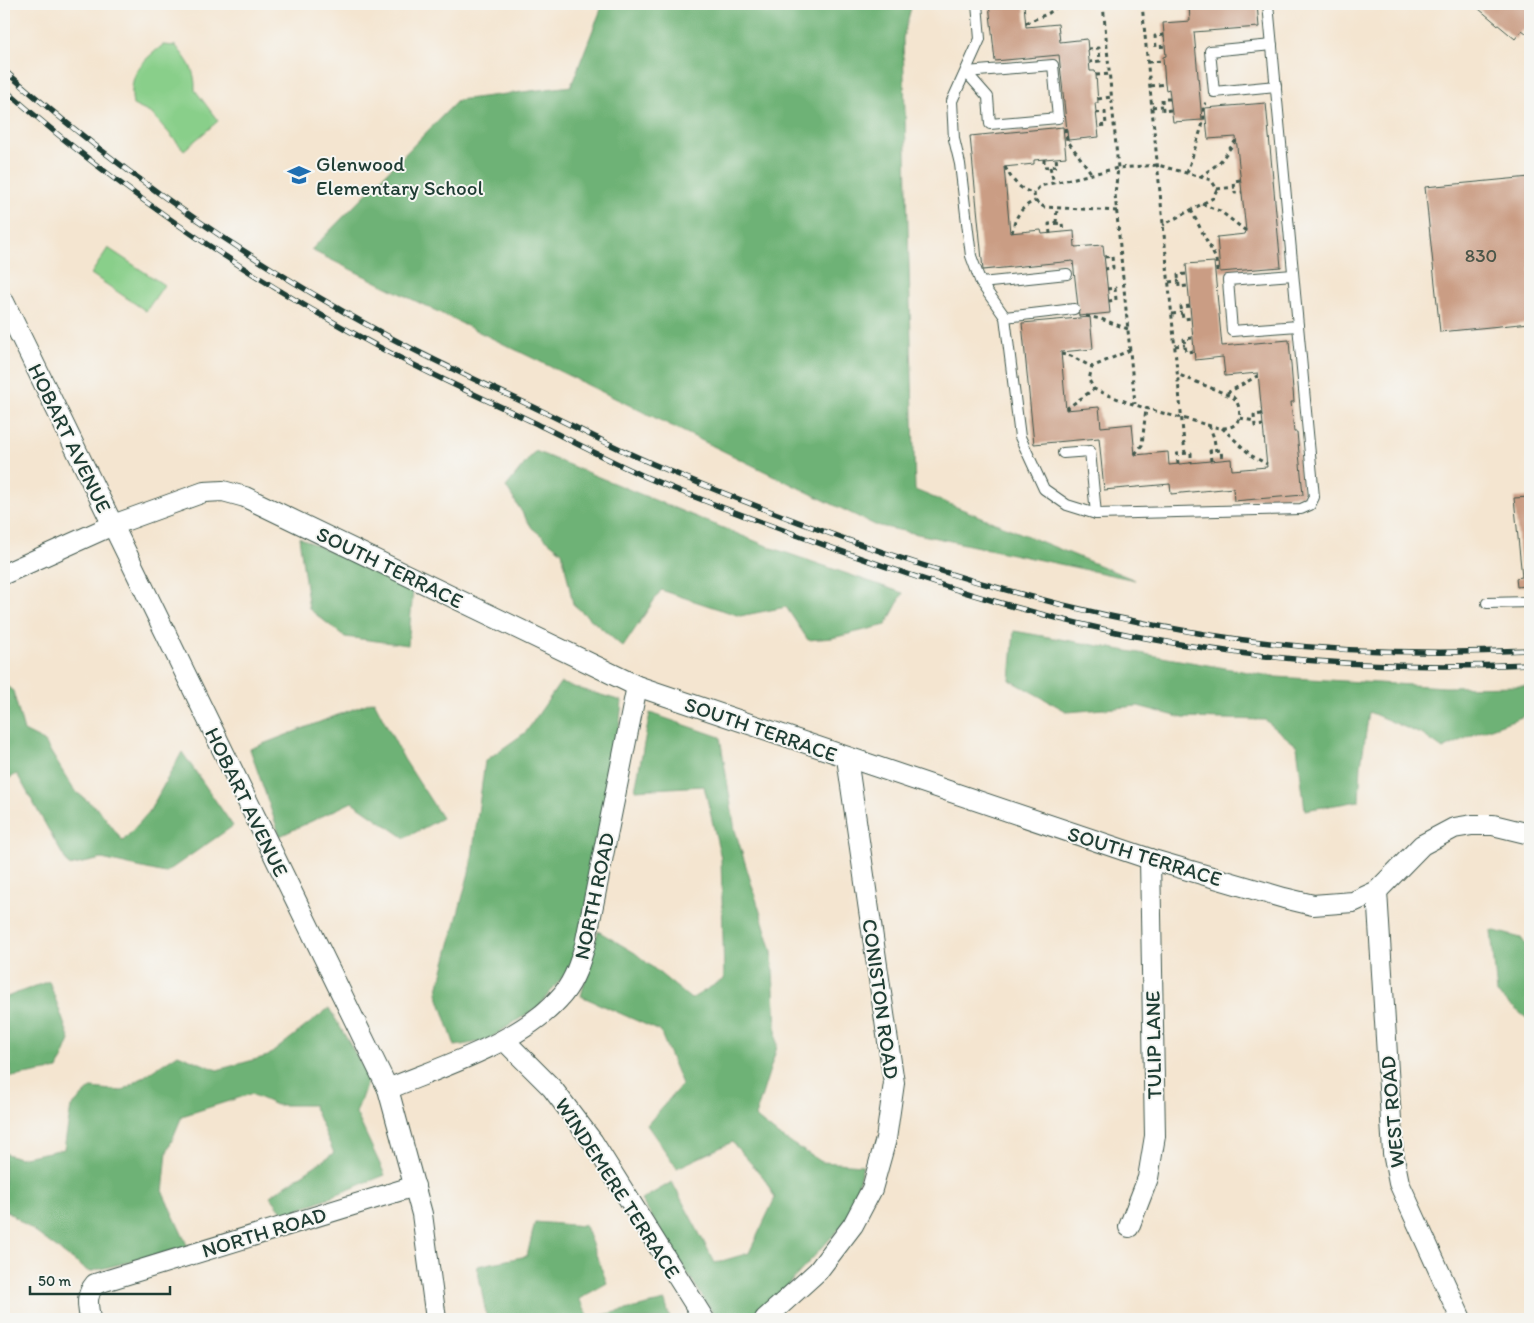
<svg xmlns="http://www.w3.org/2000/svg" width="1534" height="1323" font-family="Itim,sans-serif">
	<style>
		.green { fill: #89cf8a; stroke: #54865f }
		.forest { fill: #6eb276; stroke: #467855 }
		.building { fill: #ca9d84 }
		.lines { fill: none; stroke-linecap: round; stroke-linejoin: round }
		.service-casing { stroke: #3f564b; stroke-width: 12 }
		.minor-casing { stroke: #3f564b; stroke-width: 22 }
		.path { stroke: #3f564b; stroke-width: 3; stroke-dasharray: 4 4; stroke-linecap: butt }
		.service { stroke: #fff; stroke-width: 10 }
		.minor { stroke: #fff; stroke-width: 20 }
		.rail-casing { stroke: #1f3d34; stroke-width: 5.5 }
		.rail { stroke: #f6f6f2; stroke-width: 4; stroke-dasharray: 11; stroke-linecap: butt }
		.labels { text-anchor: middle; dominant-baseline: central; stroke-width: 4; stroke-linejoin: round; paint-order: stroke }
		.number-label { font-size: 19px; fill: #4a5548 }
		.poi-label { font-size: 21px; fill: #1f3d34; stroke: #f6f6f2; text-anchor: start }
		.street-label { font-size: 21px; fill: #1f3d34; stroke: #f6f6f2 }
	</style>
	<rect width="100%" height="100%" fill="#f6f6f2"/>
	<filter id="ink" filterUnits="userSpaceOnUse"><feTurbulence type="fractalNoise" baseFrequency=".02" numOctaves="2"/><feDisplacementMap in="SourceGraphic" scale="10" xChannelSelector="R" yChannelSelector="G"/><feConvolveMatrix kernelMatrix="1 2 1 2 8 2 1 2 1" color-interpolation-filters="sRGB"/></filter>
	<filter id="wash" filterUnits="userSpaceOnUse"><feTurbulence type="fractalNoise" baseFrequency=".0096" numOctaves="4" result="noise"/><feDisplacementMap in="SourceGraphic" scale="20" xChannelSelector="R" yChannelSelector="G"/><feGaussianBlur stdDeviation="1.12" result="paint"/><feColorMatrix in="noise" values="0 0 0 0 0 0 0 0 0 0 0 0 0 0 0 0 0 1.4 0 .05"/><feComposite in="paint" operator="in"/></filter>
	<g filter="url(#wash)">
		<rect width="100%" height="100%" fill="#f4e5d0"/>
		<g class="green">
			<path d="M163,45L176,46C188,61 196,71 195,90L218,121L184,150L152,114L133,105C128,74 140,63 163,45Z"/>
			<path d="M108,248L164,285L146,311L91,274Z"/>
		</g>
		<g class="forest">
			<path d="M603,4H912L903,38L915,490L1135,580L875,525L311,250L458,100L571,86Z"/>
			<path d="M535,451L772,548L903,593L886,625L832,638L808,640L786,607L740,616L661,590L623,647L573,604L562,552L532,528L506,487Z"/>
			<path d="M299,537L413,591L408,645L345,637L309,609Z"/>
			<path d="M1014,631L1276,677L1445,687L1530,686V714L1477,733L1443,749L1423,735L1369,712L1361,765L1359,801L1305,810L1297,746L1265,720L1183,718L1138,706L1068,712L1010,680Z"/>
			<path d="M560,683L622,701L616,760L575,962L539,1006L486,1041L455,1046L437,993L471,865L485,761L526,732Z"/>
			<path d="M4,684L13,691L24,731L44,741L74,790L100,811L123,841L149,812L182,752L233,826L165,873L102,859L69,866L17,774L4,781Z"/>
			<path d="M374,701L404,759L442,818L405,838L352,802L280,836L250,749Z"/>
			<path d="M650,713L720,737L735,830L772,951L777,1047L755,1117L778,1135L822,1162L863,1165L849,1218L758,1318H716L641,1200L672,1182L715,1263L749,1253L775,1198L764,1178L732,1142L677,1168L647,1125L682,1084L660,1031L581,996L598,931L635,953L691,999L724,979L721,858L704,786L635,790Z"/>
			<path d="M1491,930L1521,938L1530,950V1021L1497,994Z"/>
			<path d="M49,981L70,1040L58,1069L12,1077L4,1047V998Z"/>
			<path d="M329,1008L369,1077L356,1113L385,1175L285,1215L270,1196L334,1153L313,1105H276L251,1094L182,1116L167,1152L163,1193L188,1247L89,1272L4,1209V1153L19,1158L64,1149L71,1107L91,1088L122,1091L178,1054L217,1070L268,1056Z"/>
			<path d="M535,1222L585,1226L607,1283L579,1299L590,1318L665,1301L670,1319H487L477,1266L527,1256Z"/>
		</g>
		<g id="blocks">
			<g class="building">
				<path d="M989,4H1024L1026,27L1058,24L1060,42L1087,39L1090,71H1095L1096,75L1098,103H1095L1099,137L1068,140L1059,55L995,61Z"/>
				<path d="M1189,4H1257L1259,27L1194,32L1202,120L1173,122L1169,89L1166,90L1165,84L1163,57L1166,56L1163,23L1190,21Z"/>
				<path d="M1473,4H1530V36L1522,30L1515,39Z"/>
				<path d="M1266,103L1281,267L1220,272L1217,237L1245,234L1246,231L1236,137L1208,139L1205,108Z"/>
				<path d="M1063,127L1066,157L1034,160V164L1004,167L1010,233L1041,230L1042,234L1074,231L1075,247L1103,245L1110,313L1079,316L1073,261L983,270L970,136Z"/>
				<path d="M1530,177V323L1440,332L1425,187Z"/>
				<path d="M1214,262L1222,346L1289,340L1294,402H1291L1294,432H1297L1303,495L1234,501L1233,488L1171,494L1170,484L1104,490L1099,438L1034,444L1022,323L1090,317L1093,349L1061,352L1066,410L1099,407L1101,427L1132,424L1135,455L1168,452L1169,465L1231,459L1232,470L1267,467L1258,373L1225,376L1223,357L1195,360L1186,264Z"/>
				<path d="M1530,497V585L1517,587L1516,578L1522,577L1514,498Z"/>
			</g>
		</g>
	</g>
	<g filter="url(#ink)">
		<use href="#blocks" fill-opacity="0" stroke="#3f564b" stroke-width="1"/>
		<g class="lines">
			<defs>
				<g id="service">
					<path d="M977,4L980,39L952,101L954,139L960,164L971,256L981,283L1005,317L1020,437L1044,489L1067,505L1096,514L1301,509L1310,505L1314,497L1268,4"/>
					<path d="M1272,45L1210,51L1214,92L1276,86"/>
					<path d="M1053,65L1058,118L990,124L988,97L966,72Z"/>
					<path d="M1293,275L1228,280L1232,331L1298,326"/>
					<path d="M981,283L1067,274"/>
					<path d="M1005,317L1074,309"/>
					<path d="M1063,453L1090,451L1096,514"/>
					<path d="M1487,603L1530,602"/>
				</g>
				<g id="minor">
					<path d="M4,302L388,1089L422,1214L436,1319"/>
					<path d="M4,574L113,525L204,492L223,491L245,497L637,686L1150,859L1284,898L1313,905L1353,902L1377,891L1422,845L1454,828L1472,825H1493L1530,834"/>
					<path d="M1377,891L1393,1153L1399,1183L1461,1319"/>
					<path d="M504,1040L552,1088L593,1142L704,1319"/>
					<path d="M388,1089C443,1066 525,1041 563,994C575,979 580,962 585,945L637,686"/>
					<path d="M1129,1227L1148,1178L1155,1136L1150,859"/>
					<path d="M90,1319C88,1305 85,1296 95,1284L415,1186"/>
					<path d="M765,1319L818,1271L853,1225L872,1189L886,1139L894,1083L847,758"/>
				</g>
			</defs>
			<use href="#service" class="service-casing"/>
			<use href="#minor" class="minor-casing"/>
			<g class="path">
				<path d="M1103,4L1118,168L1115,194L1135,404"/>
				<path d="M1142,4L1185,454"/>
				<path d="M1026,23L1049,13L1060,4"/>
				<path d="M1164,35L1155,36L1156,47L1166,46"/>
				<path d="M1088,49L1099,48L1100,61L1090,62"/>
				<path d="M1148,62L1163,61"/>
				<path d="M1096,75L1110,74"/>
				<path d="M1150,86L1165,84"/>
				<path d="M1098,99L1111,97"/>
				<path d="M1170,99H1162L1163,111L1171,110"/>
				<path d="M1152,107L1162,106"/>
				<path d="M1096,113L1105,112L1106,125L1097,126"/>
				<path d="M1065,128L1067,140L1092,174"/>
				<path d="M1044,159V167L1057,166L1056,158"/>
				<path d="M1005,167C1012,180 1019,190 1034,193"/>
				<path d="M1050,167L1054,183"/>
				<path d="M1187,173L1204,120L1203,106L1206,103"/>
				<path d="M1200,177L1219,163L1237,139"/>
				<path d="M1240,180L1234,181L1235,193L1242,192"/>
				<path d="M1217,189L1235,187"/>
				<path d="M1202,204L1220,211L1246,231"/>
				<path d="M1191,210L1216,259L1217,271"/>
				<path d="M1117,211L1044,207L1035,201L1034,193L1040,186L1118,168L1158,165L1211,180L1217,189L1213,198L1163,225"/>
				<path d="M1056,223L1057,208"/>
				<path d="M1012,233C1015,218 1020,207 1035,201"/>
				<path d="M1050,234L1049,224L1062,223L1063,232"/>
				<path d="M1105,257L1112,256L1113,268L1105,269"/>
				<path d="M1186,274L1178,275L1179,287L1187,286"/>
				<path d="M1169,282L1179,281"/>
				<path d="M1107,289L1115,288L1116,300L1109,301"/>
				<path d="M1190,306L1181,307L1183,319L1191,318"/>
				<path d="M1172,314L1182,313"/>
				<path d="M1086,316L1101,319L1128,329"/>
				<path d="M1192,338L1184,339L1186,352L1194,351"/>
				<path d="M1175,346L1185,345"/>
				<path d="M1130,350L1092,367L1089,380L1094,389C1125,403 1160,413 1194,421C1204,424 1214,428 1224,428C1243,428 1243,407 1233,397L1177,374"/>
				<path d="M1061,354L1071,356L1092,367"/>
				<path d="M1227,393L1259,375"/>
				<path d="M1066,409L1094,389"/>
				<path d="M1262,414L1254,415L1255,426L1263,425"/>
				<path d="M1240,418L1254,421"/>
				<path d="M1209,425L1214,438L1216,451"/>
				<path d="M1222,428L1252,456L1267,464"/>
				<path d="M1135,454L1142,445L1146,408"/>
				<path d="M1211,461L1210,451L1221,450L1222,460"/>
				<path d="M1178,464L1177,454L1191,453V463"/>
			</g>
			<use href="#service" class="service"/>
			<use href="#minor" class="minor"/>
			<defs>
				<g id="rail">
					<path d="M4,70C119,171 246,259 382,333C433,361 487,385 540,410C577,428 615,448 653,464C830,539 1014,603 1204,634C1312,652 1422,655 1530,650"/>
					<path d="M4,89C117,188 243,274 375,345C427,373 480,397 533,422C570,440 608,460 646,477C697,499 750,518 802,537C933,585 1067,628 1205,648C1312,665 1422,669 1530,664"/>
				</g>
			</defs>
			<use href="#rail" class="rail-casing"/>
			<use href="#rail" class="rail"/>
		</g>
	</g>
	<defs>
		<symbol id="school-bare" viewBox="-9 -9 18 18"><path d="M0-5L7-2L0 1L-7-2ZM-4 1L0 2.5L4 1V4Q0 6-4 4Z" fill="#1f6fb2" stroke="#f6f6f2" stroke-width="2.5" paint-order="stroke"/></symbol>
	</defs>
	<g fill-rule="evenodd">
		<use href="#school-bare" x="283" y="159" width="32" height="32"/>
	</g>
	<g class="labels">
		<g class="number-label">
			<text x="1481" y="255">830</text>
		</g>
		<g class="poi-label">
			<text x="316" y="163">Glenwood<tspan x="316" dy="24">Elementary School</tspan></text>
		</g>
		<g class="street-label">
			<text transform="translate(70 438) rotate(64)">HOBART AVENUE</text>
			<text transform="translate(390 567) rotate(26)">SOUTH TERRACE</text>
			<text transform="translate(761 729) rotate(19)">SOUTH TERRACE</text>
			<text transform="translate(247 802) rotate(64)">HOBART AVENUE</text>
			<text transform="translate(1145 856) rotate(17)">SOUTH TERRACE</text>
			<text transform="translate(594 896) rotate(-78)">NORTH ROAD</text>
			<text transform="translate(881 999) rotate(82)">CONISTON ROAD</text>
			<text transform="translate(1153 1045) rotate(-91)">TULIP LANE</text>
			<text transform="translate(1392 1112) rotate(-95)">WEST ROAD</text>
			<text transform="translate(618 1188) rotate(57)">WINDEMERE TERRACE</text>
			<text transform="translate(264 1232) rotate(-17)">NORTH ROAD</text>
		</g>
	</g>
	<rect width="1534" height="1323" fill="none" stroke="#f6f6f2" stroke-width="20"/>
	<path d="M30 1286v8h140v-8" fill="none" stroke="#1f3d34" stroke-width="2.5"/>
	<text x="38" y="1286" font-size="15" fill="#1f3d34" stroke="#f6f6f2" stroke-width="4" paint-order="stroke">50 m</text>
</svg>
